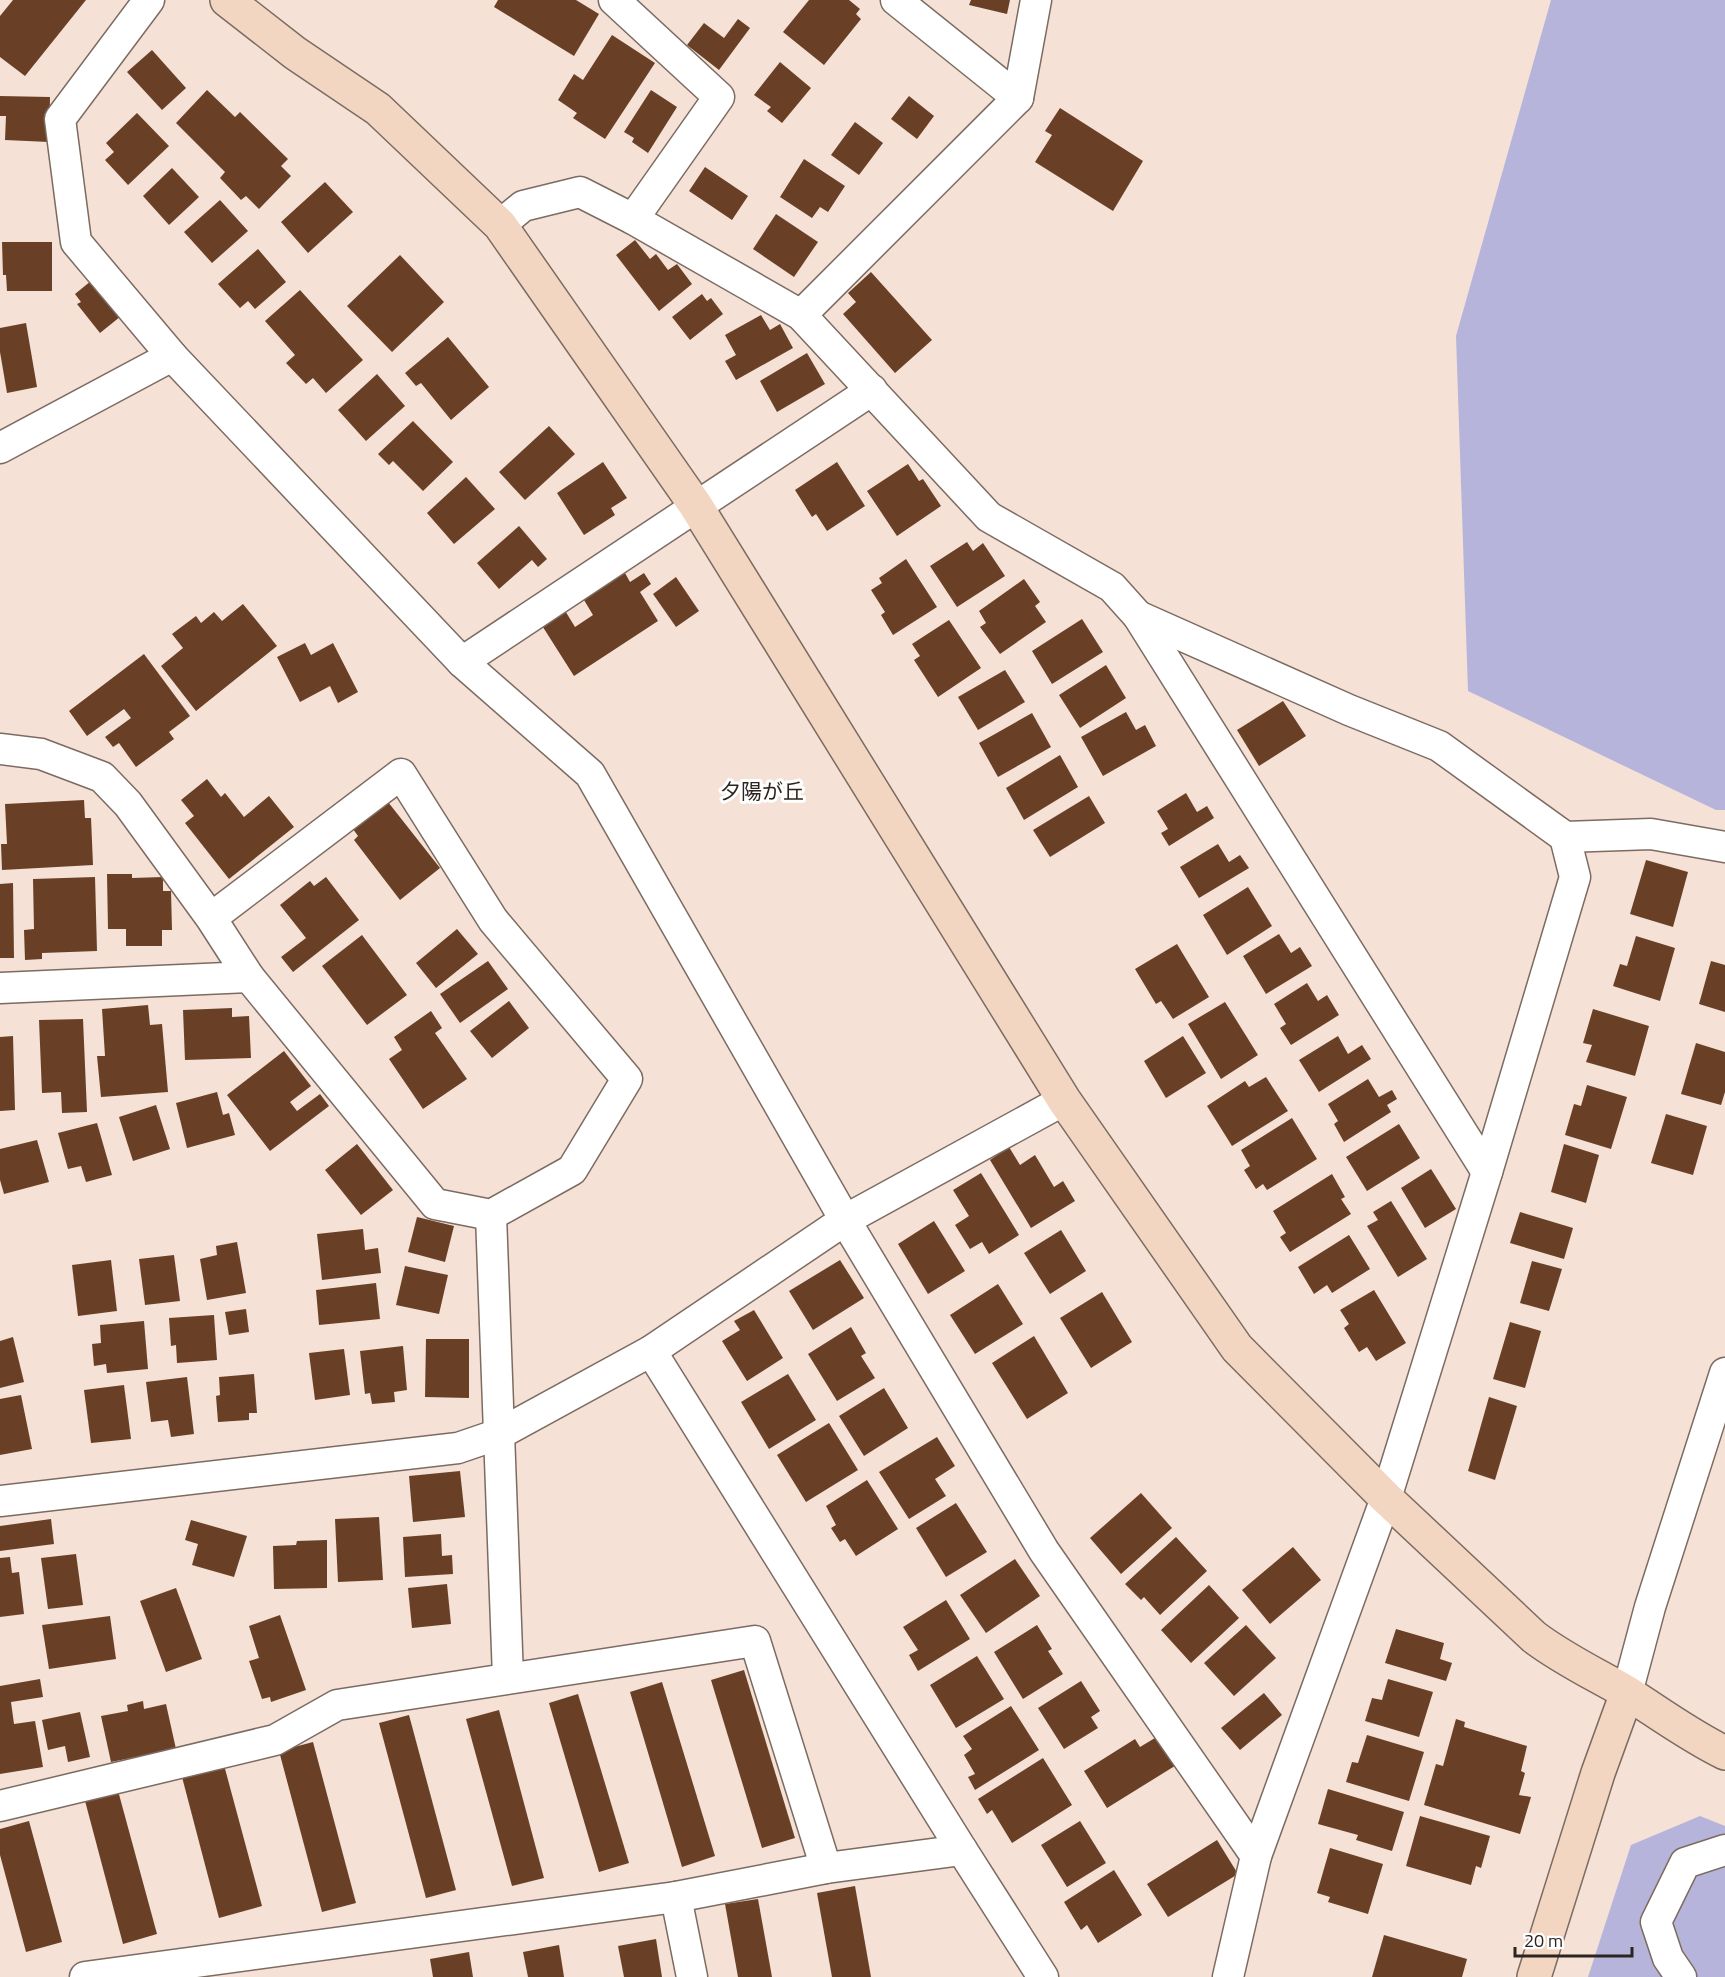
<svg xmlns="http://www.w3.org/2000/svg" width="1725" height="1977" font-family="'Titillium Web','Noto Sans JP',sans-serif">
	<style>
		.green { fill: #b6b4da }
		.building { fill: #694026 }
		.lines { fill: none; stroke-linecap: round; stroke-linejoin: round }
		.street-casing { stroke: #7c6b61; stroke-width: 33 }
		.secondary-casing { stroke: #7c6b61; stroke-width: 36 }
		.street { stroke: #fff; stroke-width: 30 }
		.secondary { stroke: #f3d6c2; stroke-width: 33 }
		.labels { text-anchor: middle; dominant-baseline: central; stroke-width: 6; stroke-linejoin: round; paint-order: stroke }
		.quarter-label { font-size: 21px; fill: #2b241f; stroke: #fff }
	</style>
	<rect width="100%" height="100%" fill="#f5e1d6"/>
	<g class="green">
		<path d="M1551,0H1725V810H1716L1468,691L1456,336Z"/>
		<path d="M1700,1816L1725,1826V1977H1588L1631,1845Z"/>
	</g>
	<g class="building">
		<path d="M13,0H86L25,76L0,57V16Z"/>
		<path d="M498,0H576L599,14L574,56L494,7Z"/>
		<path d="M809,0H849L860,9L856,14L861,19L824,65L783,32Z"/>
		<path d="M971,0H1010L1007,14L969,5Z"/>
		<path d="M738,19L750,28L719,70L687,45L704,23L724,38Z"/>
		<path d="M612,35L655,63L605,139L573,118L577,113L558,100L574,74L583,80Z"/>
		<path d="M152,50L186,88L162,110L127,72Z"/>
		<path d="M780,62L811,88L782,123L767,111L771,107L754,95Z"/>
		<path d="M207,90L235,117L240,112L288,159L281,166L291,176L259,209L246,196L241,200L220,178L225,172L176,123Z"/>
		<path d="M651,90L677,107L648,153L632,142L634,138L624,132Z"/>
		<path d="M0,96L50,97L49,142L5,140L6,116H0Z"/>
		<path d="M909,96L934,116L917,139L891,119Z"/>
		<path d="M1060,108L1143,161L1113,211L1035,162L1052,135L1045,131Z"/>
		<path d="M137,113L169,146L128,185L105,160L114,152L106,143Z"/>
		<path d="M855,122L883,143L859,175L831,155Z"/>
		<path d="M804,159L845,186L828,212L820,207L812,218L780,197Z"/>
		<path d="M705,167L748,196L732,220L689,191Z"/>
		<path d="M172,168L199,197L169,225L143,196Z"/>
		<path d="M325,182L353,212L308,253L281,222Z"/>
		<path d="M220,200L248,231L212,263L184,232Z"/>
		<path d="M776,214L818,242L794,277L753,249Z"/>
		<path d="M635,240L650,259L656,254L668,270L677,264L692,284L659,311L616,255Z"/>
		<path d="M2,242H52V291H7L6,275H3Z"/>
		<path d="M258,249L286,282L255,309L248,301L240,308L218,284Z"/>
		<path d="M400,255L444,302L392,352L347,306Z"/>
		<path d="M102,272L131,308L100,333L77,304L81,302L75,294Z"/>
		<path d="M871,272L932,340L895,373L843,314L856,302L848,293Z"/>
		<path d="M300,290L363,360L326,393L313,378L306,384L286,363L295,355L265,321Z"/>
		<path d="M702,294L707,301L711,298L723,314L690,340L672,317Z"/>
		<path d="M761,315L770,330L780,324L793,348L736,380L725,361L736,355L725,335Z"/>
		<path d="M26,323L37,387L7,393L0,352V328Z"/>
		<path d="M448,337L489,387L451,420L421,383L416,386L405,373Z"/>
		<path d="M807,353L825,384L777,412L760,381Z"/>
		<path d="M377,374L405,406L366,441L338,410Z"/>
		<path d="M413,421L453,462L423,491L393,461L389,465L378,454Z"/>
		<path d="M549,426L575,454L525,500L499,472Z"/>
		<path d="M603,462L627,498L611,508L615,515L584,535L557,493Z"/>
		<path d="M837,462L865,506L827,531L816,514L812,517L795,490Z"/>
		<path d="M908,464L919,481L923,479L941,506L897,536L867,491Z"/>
		<path d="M466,477L495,509L454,544L427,513Z"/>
		<path d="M519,526L547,559L538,567L532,560L499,589L477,563Z"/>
		<path d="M967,542L973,551L983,543L1005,576L957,607L930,566Z"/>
		<path d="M906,559L937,607L893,635L881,615L885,612L871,590L882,583L879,578Z"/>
		<path d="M625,573L630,582L644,573L651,584L640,592L658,621L574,676L541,624L564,609L575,627L593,615L584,600Z"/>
		<path d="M676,577L699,611L676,627L653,594Z"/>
		<path d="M1024,579L1040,602L1035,606L1046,622L1000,654L980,627L986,623L979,611Z"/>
		<path d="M243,604L277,646L196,711L161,666L183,648L172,634L196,616L201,623L214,612L222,621Z"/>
		<path d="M1082,619L1103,652L1052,684L1032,651Z"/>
		<path d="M949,620L981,668L938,697L914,660L920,656L912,644Z"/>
		<path d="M305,643L311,655L333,643L358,692L338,703L330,686L300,702L277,657Z"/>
		<path d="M144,654L190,716L169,732L174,739L136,767L119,743L113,747L105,737L131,718L124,709L87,736L69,711Z"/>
		<path d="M1106,665L1126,698L1080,728L1059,695Z"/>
		<path d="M1005,670L1025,702L978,730L958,697Z"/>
		<path d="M1283,701L1306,736L1259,766L1237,730Z"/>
		<path d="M1126,712L1136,730L1145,725L1156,746L1103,776L1081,737Z"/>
		<path d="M1032,713L1051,747L998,777L979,743Z"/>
		<path d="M1060,755L1078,787L1024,820L1006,788Z"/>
		<path d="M207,779L221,797L225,793L244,817L269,796L294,827L229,879L185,823L194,816L181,800Z"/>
		<path d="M1186,793L1197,812L1207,806L1214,818L1169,846L1161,833L1168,829L1157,811Z"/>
		<path d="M1089,796L1105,823L1050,857L1033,830Z"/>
		<path d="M84,800L85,818H91L93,865L2,870L1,844H7L5,804Z"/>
		<path d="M388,802L440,868L400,900L354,840L358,836L353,829Z"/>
		<path d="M1218,844L1229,862L1240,855L1249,868L1199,898L1180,867Z"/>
		<path d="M1646,860L1688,872L1673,927L1630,914Z"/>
		<path d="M107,874H132V878L163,877V891H171L172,930H162V946H126V929H108Z"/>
		<path d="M95,877L97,951L42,953V959L25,960L24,930L34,929L33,879Z"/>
		<path d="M326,877L359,920L293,972L281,957L306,938L280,905L310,881L314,886Z"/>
		<path d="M13,883L14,958H0V884Z"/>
		<path d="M1248,887L1272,926L1227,955L1203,915Z"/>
		<path d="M457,929L478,954L436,988L416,963Z"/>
		<path d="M1279,934L1291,953L1300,947L1312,966L1266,994L1243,956Z"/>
		<path d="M362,935L407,995L367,1025L322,966Z"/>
		<path d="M1636,936L1675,948L1660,1001L1613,986L1620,964L1627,966Z"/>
		<path d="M1177,944L1209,997L1173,1019L1161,1001L1156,1004L1135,969Z"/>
		<path d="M488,961L508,989L460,1023L440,994Z"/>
		<path d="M1711,961L1725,965V1012L1699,1004Z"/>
		<path d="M1307,983L1318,1001L1327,995L1339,1015L1291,1045L1280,1028L1286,1024L1274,1004Z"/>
		<path d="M509,1001L529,1028L492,1058L470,1031Z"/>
		<path d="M1225,1002L1258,1055L1221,1079L1188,1024Z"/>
		<path d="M148,1005L150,1025L162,1024L168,1092L101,1097L97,1056H105L102,1009Z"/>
		<path d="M232,1008V1017L249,1016L251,1058L185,1060L183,1010Z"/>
		<path d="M1593,1009L1649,1026L1635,1076L1586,1062L1592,1045L1583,1043Z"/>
		<path d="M431,1011L442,1028L435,1033L467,1079L423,1109L389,1059L402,1050L394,1037Z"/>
		<path d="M83,1019L87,1112L62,1113L61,1092L42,1093L39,1020Z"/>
		<path d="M13,1036L15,1110L0,1111V1037Z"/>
		<path d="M1183,1036L1206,1073L1166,1098L1144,1061Z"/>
		<path d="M1338,1036L1348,1054L1362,1045L1371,1059L1319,1092L1299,1060Z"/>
		<path d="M1696,1043L1725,1052V1092L1721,1105L1681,1094Z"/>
		<path d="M284,1051L311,1086L290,1102L297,1111L320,1094L329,1106L270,1151L227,1095Z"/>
		<path d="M1266,1077L1288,1111L1232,1146L1207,1106L1245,1081L1249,1087Z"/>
		<path d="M1368,1079L1379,1097L1392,1090L1397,1099L1387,1105L1391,1112L1344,1142L1334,1124L1338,1121L1328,1104Z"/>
		<path d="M1587,1085L1627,1097L1611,1149L1565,1135L1574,1104L1581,1106Z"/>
		<path d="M217,1092L223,1115L229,1113L235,1135L187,1148L176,1103Z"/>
		<path d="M156,1105L170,1149L133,1161L119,1117Z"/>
		<path d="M1666,1114L1707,1126L1693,1175L1651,1163Z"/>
		<path d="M1292,1118L1317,1159L1267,1190L1263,1184L1256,1189L1244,1170L1250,1166L1241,1150Z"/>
		<path d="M97,1123L112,1175L86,1182L81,1166L68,1169L58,1133Z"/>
		<path d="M1399,1124L1420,1158L1367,1191L1346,1157Z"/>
		<path d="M37,1140L49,1182L4,1194L0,1180V1149Z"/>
		<path d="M357,1144L393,1190L361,1215L325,1170Z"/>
		<path d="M1564,1144L1599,1155L1586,1203L1551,1192Z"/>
		<path d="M1009,1147L1020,1165L1035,1155L1054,1187L1063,1181L1075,1201L1031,1228L990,1160Z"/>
		<path d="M1431,1169L1456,1209L1425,1228L1401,1188Z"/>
		<path d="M981,1173L1019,1235L989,1254L982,1242L970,1249L955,1225L969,1216L953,1190Z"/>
		<path d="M1332,1174L1345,1197L1341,1199L1351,1214L1290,1252L1280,1237L1286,1233L1273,1211Z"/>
		<path d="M1391,1201L1427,1259L1398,1277L1367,1226L1378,1220L1373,1212Z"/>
		<path d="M1520,1212L1573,1228L1564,1259L1510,1243Z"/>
		<path d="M417,1217L454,1226L445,1262L408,1252Z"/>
		<path d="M934,1221L965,1271L928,1294L898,1244Z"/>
		<path d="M363,1229L365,1250L378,1248L381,1273L322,1280L317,1234Z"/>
		<path d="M1061,1230L1086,1271L1050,1294L1024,1253Z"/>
		<path d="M1349,1235L1370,1269L1332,1293L1327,1285L1314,1294L1298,1267Z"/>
		<path d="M237,1242L246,1293L207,1300L200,1259L217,1255L216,1246Z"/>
		<path d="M174,1255L180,1301L145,1305L139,1259Z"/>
		<path d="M111,1260L117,1311L78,1316L72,1265Z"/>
		<path d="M840,1260L864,1298L813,1330L789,1291Z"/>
		<path d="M1532,1261L1562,1269L1549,1311L1520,1303Z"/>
		<path d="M405,1266L448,1275L439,1314L396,1305Z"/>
		<path d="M376,1283L380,1319L319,1325L316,1290Z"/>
		<path d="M998,1284L1023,1324L975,1354L950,1315Z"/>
		<path d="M1374,1290L1406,1343L1376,1361L1367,1347L1359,1352L1344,1328L1349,1324L1340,1310Z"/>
		<path d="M1102,1292L1132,1342L1091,1368L1060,1318Z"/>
		<path d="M246,1309L249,1332L229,1335L225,1312Z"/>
		<path d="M754,1310L783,1358L747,1381L722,1341L740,1330L734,1321Z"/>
		<path d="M214,1315L217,1360L177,1363L176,1345L171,1346L169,1318Z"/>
		<path d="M144,1321L148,1369L107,1373L106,1364L94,1366L92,1344L101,1343L100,1325Z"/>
		<path d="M1510,1322L1541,1331L1525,1388L1493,1379Z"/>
		<path d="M851,1327L866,1353L861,1356L875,1378L837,1401L808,1354Z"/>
		<path d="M1034,1336L1068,1393L1027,1419L992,1363Z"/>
		<path d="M13,1337L24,1382L0,1388V1341Z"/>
		<path d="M426,1339H469V1398L425,1397Z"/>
		<path d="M403,1346L407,1390L394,1392L395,1402L372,1404L370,1393L365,1394L360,1351Z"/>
		<path d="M344,1349L350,1395L315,1400L309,1353Z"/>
		<path d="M254,1374L257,1413H249V1420L218,1422L216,1396L220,1395L219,1377Z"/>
		<path d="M788,1374L816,1420L769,1449L741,1402Z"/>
		<path d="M187,1377L194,1434L171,1437L168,1420L151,1422L146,1382Z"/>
		<path d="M124,1385L131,1439L91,1443L84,1390Z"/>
		<path d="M884,1388L908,1428L864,1456L839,1416Z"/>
		<path d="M21,1395L32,1449L0,1455V1399Z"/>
		<path d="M1489,1397L1517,1406L1495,1480L1468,1471Z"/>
		<path d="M829,1423L858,1470L806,1502L777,1455Z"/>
		<path d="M937,1437L955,1466L935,1479L946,1496L909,1519L879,1472Z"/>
		<path d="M460,1471L465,1517L413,1522L409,1476Z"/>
		<path d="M867,1480L898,1529L856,1556L845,1539L840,1542L831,1528L836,1525L826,1506Z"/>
		<path d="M1141,1493L1172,1528L1121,1574L1090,1538Z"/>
		<path d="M956,1503L987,1552L946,1577L916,1528Z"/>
		<path d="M379,1517L383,1580L338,1582L335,1519Z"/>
		<path d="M51,1519L54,1544L0,1551V1526Z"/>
		<path d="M191,1520L247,1536L234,1577L192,1565L198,1544L185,1540Z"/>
		<path d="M441,1534L442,1556L452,1555L453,1574L405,1577L403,1537Z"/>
		<path d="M1176,1537L1207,1571L1160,1615L1144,1597L1141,1600L1125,1584Z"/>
		<path d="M327,1540V1588L274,1589L273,1546L296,1545L297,1541Z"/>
		<path d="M1293,1547L1321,1580L1270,1624L1242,1590Z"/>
		<path d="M76,1554L83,1605L48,1609L41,1558Z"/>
		<path d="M10,1557L12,1573L19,1572L24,1614L0,1617V1558Z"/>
		<path d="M1015,1559L1040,1596L986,1633L960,1595Z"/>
		<path d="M447,1584L451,1624L412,1628L408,1588Z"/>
		<path d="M1209,1585L1239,1618L1191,1663L1161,1630Z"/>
		<path d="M176,1588L202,1659L166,1672L140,1601Z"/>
		<path d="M946,1600L970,1639L918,1671L909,1655L918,1650L903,1627Z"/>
		<path d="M280,1615L306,1690L271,1702L270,1697L262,1699L249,1661L259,1658L249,1626Z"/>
		<path d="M110,1616L116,1659L49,1669L42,1625Z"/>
		<path d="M1037,1625L1052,1649L1048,1651L1063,1674L1023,1699L994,1652Z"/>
		<path d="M1246,1625L1276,1658L1234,1696L1204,1663Z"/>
		<path d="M1396,1629L1444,1643L1440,1659L1452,1663L1446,1681L1385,1663Z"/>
		<path d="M977,1656L1004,1699L956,1728L930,1685Z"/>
		<path d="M744,1670L795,1838L762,1848L711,1680Z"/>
		<path d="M40,1679L43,1697L11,1702L14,1724L35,1721L43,1767L0,1774V1686Z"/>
		<path d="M1388,1679L1433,1692L1419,1737L1365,1721L1372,1698L1382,1700Z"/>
		<path d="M1081,1681L1100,1711L1091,1717L1098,1728L1064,1749L1038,1708Z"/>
		<path d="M662,1682L715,1856L682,1867L630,1692Z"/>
		<path d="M1264,1693L1282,1715L1240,1750L1221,1728Z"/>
		<path d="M578,1694L629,1863L599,1872L549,1703Z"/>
		<path d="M143,1701L144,1709L166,1704L176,1749L111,1762L101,1716L128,1711L127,1705Z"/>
		<path d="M1011,1706L1039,1750L975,1790L968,1777L975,1774L964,1755L972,1749L963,1736Z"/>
		<path d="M499,1710L544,1878L512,1886L466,1719Z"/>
		<path d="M80,1712L90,1757L68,1762L65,1746L48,1750L42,1720Z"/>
		<path d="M409,1715L456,1890L426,1898L379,1723Z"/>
		<path d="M1456,1719L1465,1722L1464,1727L1527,1746L1521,1771L1525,1773L1519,1795L1531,1797L1520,1834L1424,1805L1436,1764L1443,1766Z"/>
		<path d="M1160,1735L1178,1764L1107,1808L1084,1771L1135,1739L1140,1747Z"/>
		<path d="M1367,1735L1424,1752L1409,1801L1346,1782L1352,1762L1358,1763Z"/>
		<path d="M313,1742L356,1903L322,1912L279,1751Z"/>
		<path d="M1043,1758L1072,1805L1012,1843L992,1810L987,1814L978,1799Z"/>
		<path d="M224,1765L262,1906L219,1918L182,1777Z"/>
		<path d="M117,1787L157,1934L123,1944L84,1797Z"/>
		<path d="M1328,1789L1404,1812L1392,1851L1356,1840L1358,1835L1318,1824Z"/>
		<path d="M1420,1816L1490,1836L1481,1868L1476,1866L1471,1885L1406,1866Z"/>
		<path d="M29,1821L62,1942L26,1952L0,1855V1829Z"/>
		<path d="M1080,1821L1106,1863L1067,1887L1041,1845Z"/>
		<path d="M1217,1840L1238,1874L1168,1917L1147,1884Z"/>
		<path d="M1330,1848L1383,1864L1368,1914L1328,1902L1330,1897L1317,1893Z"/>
		<path d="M1114,1870L1142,1915L1098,1943L1087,1925L1081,1930L1064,1902Z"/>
		<path d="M855,1886L871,1977H832L817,1893Z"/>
		<path d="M758,1899L772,1977H738L725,1904Z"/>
		<path d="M1384,1935L1467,1959L1462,1977H1372Z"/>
		<path d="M656,1939L662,1977H624L618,1946Z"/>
		<path d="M559,1945L564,1977H528L523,1952Z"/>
		<path d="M469,1952L473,1977H433L430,1959Z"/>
	</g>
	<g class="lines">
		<defs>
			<g id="street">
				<path d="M149,0L60,119L76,242L172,356L462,662L590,774L845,1220L1044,1551L1256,1856"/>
				<path d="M614,0L719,97L633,219"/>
				<path d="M896,0L1018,98"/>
				<path d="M500,225L523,206L580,192L633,219L801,315L989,517L1112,587L1138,616L1487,1172"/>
				<path d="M801,315L1018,98L1036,0"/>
				<path d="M0,448L172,356"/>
				<path d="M1138,616L1349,710L1439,746L1565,837L1651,834L1725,847"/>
				<path d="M462,662L872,390"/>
				<path d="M0,749L41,754L102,777L128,804L211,918L249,977L435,1204L491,1215L572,1170L627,1079L493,920L401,774L211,918"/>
				<path d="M0,988L249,977"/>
				<path d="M491,1215L508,1678"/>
				<path d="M651,1351L962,1850L1043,1977"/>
				<path d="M0,1501L458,1448L499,1434L651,1351L845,1220L1064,1100"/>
				<path d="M1627,1693L1650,1607L1725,1373"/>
				<path d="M0,1806L275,1740L337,1705L755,1641L826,1868"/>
				<path d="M676,1897L692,1977"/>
				<path d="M85,1977L676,1897L826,1868L962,1850"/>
				<path d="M1228,1977L1256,1856L1386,1498L1487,1172L1575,877L1565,837"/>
				<path d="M1681,1977L1668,1958L1656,1922L1685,1863L1725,1850"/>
			</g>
			<g id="secondary">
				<path d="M227,0L295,53L378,109L500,225L696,506L1064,1100L1237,1348L1386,1498L1534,1637C1563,1659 1595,1674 1626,1692C1659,1713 1690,1736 1725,1753"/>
				<path d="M1534,1977L1598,1773L1627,1693"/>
			</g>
		</defs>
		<use href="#street" class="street-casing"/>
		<use href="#secondary" class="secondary-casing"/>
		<use href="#street" class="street"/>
		<use href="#secondary" class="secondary"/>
	</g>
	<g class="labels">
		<g class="quarter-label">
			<text x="762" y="791">夕陽が丘</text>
		</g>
	</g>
	<path d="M1515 1947v9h117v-9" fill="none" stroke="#2b241f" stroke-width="3"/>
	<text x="1524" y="1947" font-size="18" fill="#2b241f" stroke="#ffffff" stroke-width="4.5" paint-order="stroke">20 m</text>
</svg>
